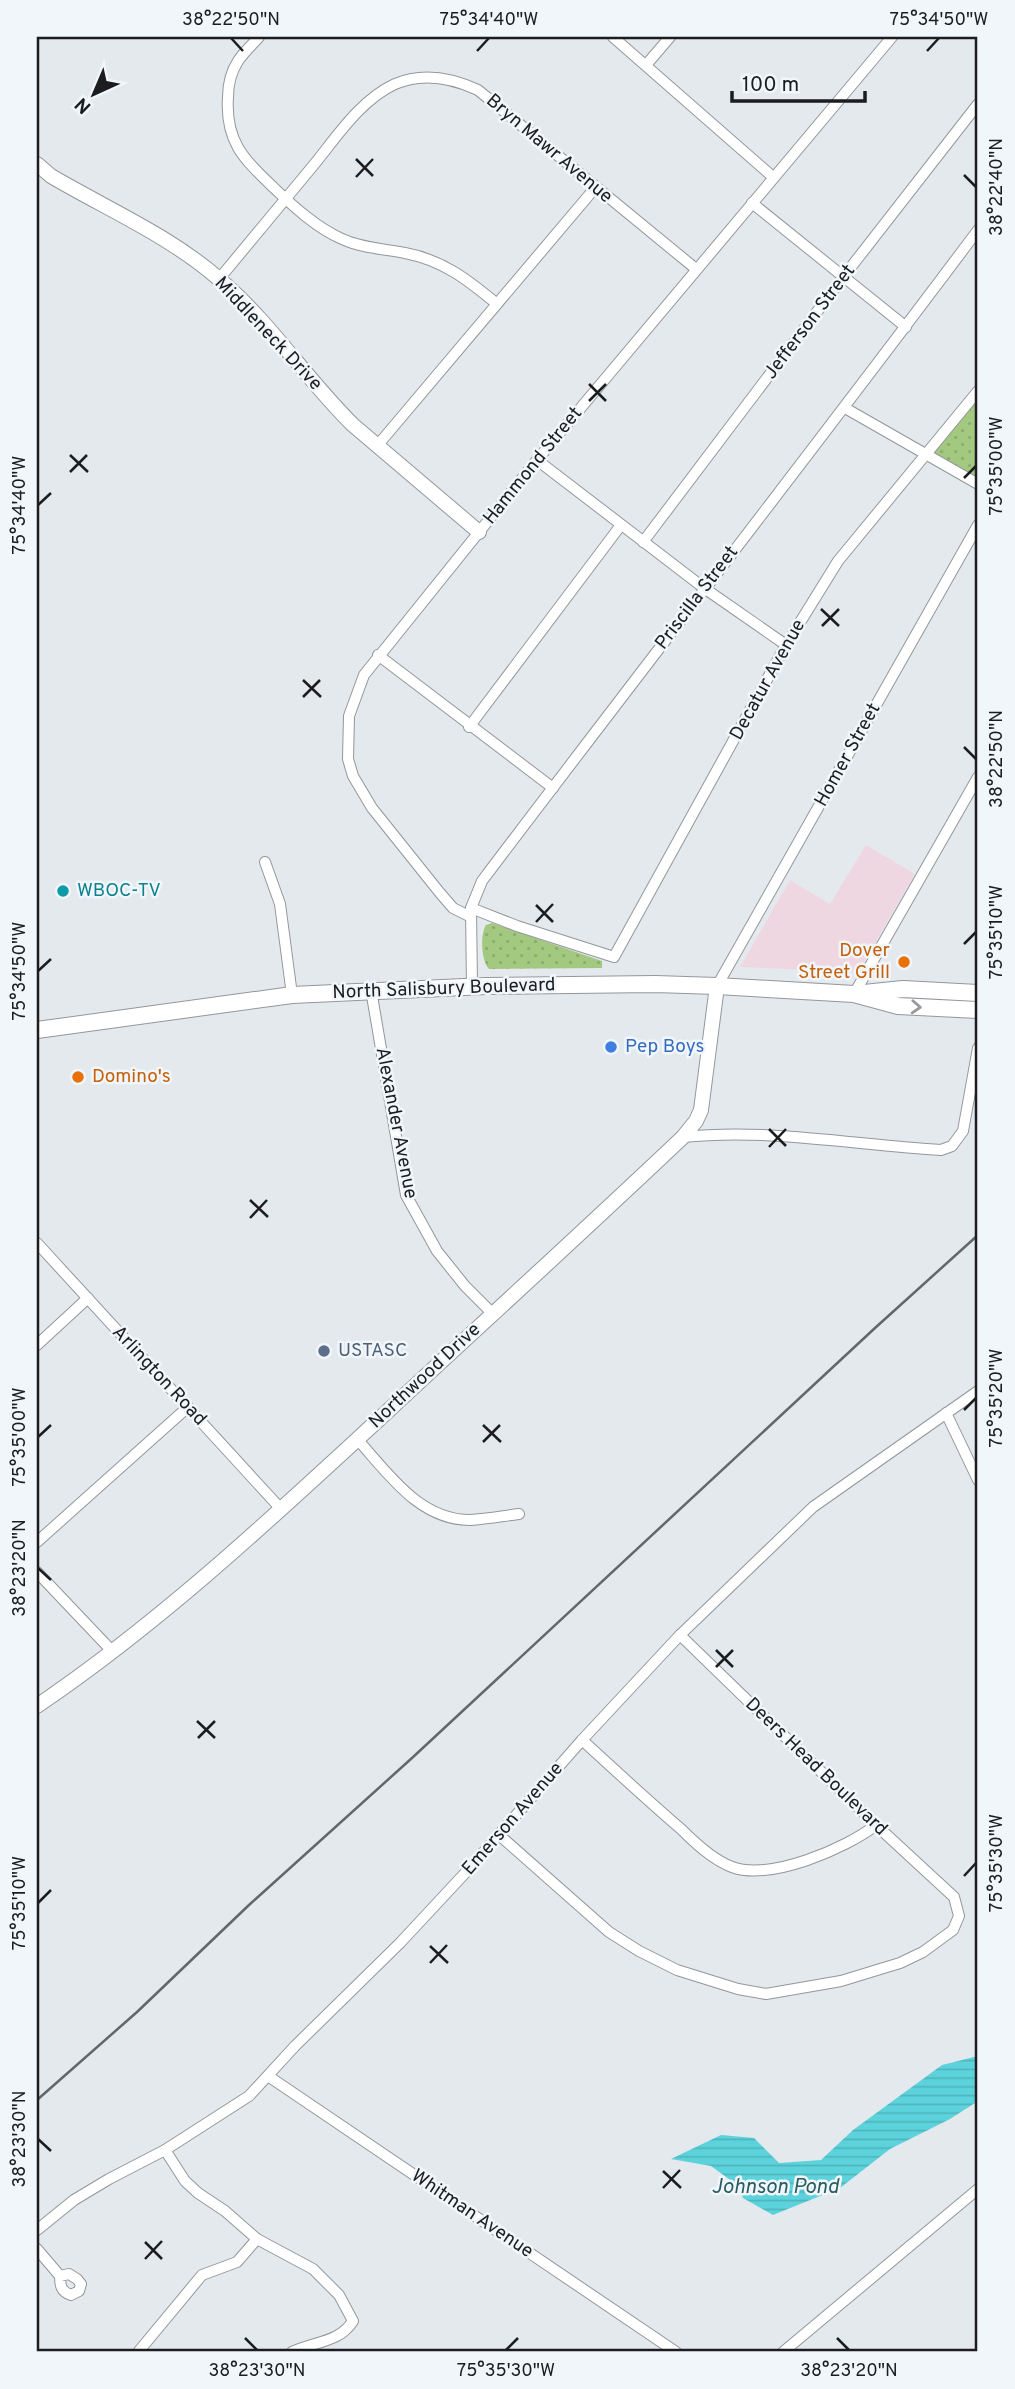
<svg xmlns="http://www.w3.org/2000/svg" width="1015" height="2389" font-family="Overpass,sans-serif">
	<style>
		.commercial { fill: #efd7e2 }
		.park { fill: url(#park-dots) }
		.water { fill: url(#water-rules) }
		.lines { fill: none; stroke-linecap: round; stroke-linejoin: round }
		.street-casing { stroke: #93979c; stroke-width: 12 }
		.secondary-casing { stroke: #93979c; stroke-width: 16 }
		.primary-casing { stroke: #93979c; stroke-width: 18 }
		.street { stroke: #fff; stroke-width: 10 }
		.secondary { stroke: #fff; stroke-width: 14 }
		.primary { stroke: #fff; stroke-width: 16 }
		.rail { stroke: #64676a; stroke-width: 2.5 }
		.oneway { stroke: #99999a }
		.ticks { fill: none; stroke: #1c1d1f; stroke-width: 2.5 }
		.culture-dot { fill: #0f9aa8; stroke: #f1f6fb; stroke-width: 2.5 }
		.food-dot { fill: #e8710a; stroke: #f1f6fb; stroke-width: 2.5 }
		.shop-dot { fill: #3f7fe0; stroke: #f1f6fb; stroke-width: 2.5 }
		.service-dot { fill: #5c6f8a; stroke: #f1f6fb; stroke-width: 2.5 }
		.labels { text-anchor: middle; dominant-baseline: central; stroke-width: 5; stroke-linejoin: round; paint-order: stroke }
		.street-label { font-size: 19px; fill: #1c1d1f; stroke: #f1f6fb }
		.culture-label { font-size: 19px; fill: #0d838f; stroke: #f1f6fb; text-anchor: start }
		.food-label { font-size: 19px; fill: #c56008; stroke: #f1f6fb; text-anchor: end }
		.shop-label { font-size: 19px; fill: #366cbe; stroke: #f1f6fb; text-anchor: start }
		.service-label { font-size: 19px; fill: #4e5e75; stroke: #f1f6fb; text-anchor: start }
		.water-label { font-size: 21px; font-style: italic; fill: #2a5d61; stroke: #f1f6fb }
		.neatline { fill: none; stroke: #1c1d1f; stroke-width: 2.5 }
		.ticks-label { font-size: 18px; text-anchor: middle; fill: #1c1d1f }
	</style>
	<defs>
		<pattern id="park-dots" width="8" height="8" patternUnits="userSpaceOnUse" patternTransform="scale(1.75)"><rect width="8" height="8" fill="#a3c880"/><path d="M2 2h.1M6 6h.1" fill="none" stroke="#8cab6e" stroke-width="1.8" stroke-linecap="round"/></pattern>
		<pattern id="water-rules" width="6" height="5" patternUnits="userSpaceOnUse" patternTransform="scale(1.75)"><rect width="6" height="5" fill="#5cd3dc"/><path d="M0 2.5h6" fill="none" stroke="#4fb5bc"/></pattern>
	</defs>
	<rect width="100%" height="100%" fill="#e4e9ee"/>
	<path class="commercial" d="M866,845L915,874L858,972L740,967L790,880L830,904Z"/>
	<g class="park">
		<path d="M978,391V484L926,455Z"/>
		<path d="M492,923L602,961V968L489,969C481,961 480,934 486,925Z"/>
	</g>
	<path class="water" d="M978,2056V2101L950,2119L890,2149L840,2188L773,2215L743,2198L737,2185L711,2166L671,2159L721,2135L754,2138L779,2163L821,2160L853,2130L942,2065Z"/>
	<g class="lines">
		<defs>
			<g id="street">
				<path d="M259,37C252,45 243,53 238,61C231,72 228,84 228,97C225,142 244,159 274,188C294,207 317,228 342,239C362,248 384,249 405,253C443,260 468,280 497,304"/>
				<path d="M613,37L773,177"/>
				<path d="M646,65L670,37"/>
				<path d="M752,203L906,327"/>
				<path d="M219,279C250,242 281,204 312,167C336,138 360,100 395,84C423,72 452,78 478,90L696,269"/>
				<path d="M845,408L978,484"/>
				<path d="M377,446L595,188"/>
				<path d="M537,460L704,588L786,645"/>
				<path d="M643,542L844,276L978,104"/>
				<path d="M378,655L553,788"/>
				<path d="M469,727L621,525"/>
				<path d="M265,862L280,904L292,995"/>
				<path d="M471,908L517,926L614,957L786,645L838,561L978,391"/>
				<path d="M471,917L453,908L440,893L372,808L353,776L348,759L349,716L364,675L537,460L892,37"/>
				<path d="M717,986L978,525"/>
				<path d="M472,987L471,908L482,881C646,664 814,449 978,230"/>
				<path d="M371,990L406,1195L437,1251L465,1286L492,1313"/>
				<path d="M854,994L978,777"/>
				<path d="M683,1137C768,1128 856,1145 941,1150L952,1146L963,1131L978,1048"/>
				<path d="M37,1243L281,1509"/>
				<path d="M37,1345L88,1298"/>
				<path d="M946,1413L978,1480"/>
				<path d="M357,1439C388,1473 419,1520 470,1520C486,1519 503,1516 519,1514"/>
				<path d="M37,1542L188,1407"/>
				<path d="M37,1572L112,1651"/>
				<path d="M582,1740C615,1770 647,1800 681,1829C695,1843 713,1860 732,1867C770,1881 845,1849 876,1825"/>
				<path d="M498,1834L609,1932L639,1951L677,1970L738,1989L766,1994L841,1981L900,1963L923,1952L953,1930L959,1916L954,1897L876,1825L680,1635"/>
				<path d="M268,2076L676,2352"/>
				<path d="M165,2150L185,2181L198,2193L225,2211L257,2239L313,2269L339,2295L353,2321C339,2343 315,2341 292,2352"/>
				<path d="M37,2230L74,2200L109,2179L165,2150L249,2096L295,2046L400,1943L467,1871L582,1740L680,1635L813,1507L978,1391"/>
				<path d="M37,2249L60,2276"/>
				<path d="M69,2274L77,2279L81,2284L79,2291L71,2295C61,2292 60,2285 60,2276Z"/>
				<path d="M139,2351L202,2275L237,2262L257,2239"/>
				<path d="M783,2352L978,2189"/>
			</g>
			<g id="secondary">
				<path d="M37,164L51,176C107,209 170,236 219,279C270,322 306,379 353,425L479,532"/>
				<path d="M37,1706C164,1620 276,1514 389,1410C487,1319 586,1229 683,1137L696,1121L701,1110L717,986"/>
			</g>
			<g id="primary">
				<path d="M864,993L903,989L978,993"/>
				<path d="M37,1030L292,995L486,986L655,984L717,986L854,994L898,1006L978,1010"/>
			</g>
		</defs>
		<use href="#street" class="street-casing"/>
		<use href="#secondary" class="secondary-casing"/>
		<use href="#primary" class="primary-casing"/>
		<use href="#street" class="street"/>
		<use href="#secondary" class="secondary"/>
		<use href="#primary" class="primary"/>
		<path class="rail" d="M37,2100L137,2012L249,1905L412,1758L875,1328L978,1235"/>
	</g>
	<defs><path id="oneway-chevron" d="M-2-3.5L2.5 0L-2 3.5" fill="none" stroke-width="1.6" stroke-linecap="round" stroke-linejoin="round" transform="scale(1.75)"/></defs>
	<use class="oneway" href="#oneway-chevron" transform="translate(916 1007) rotate(3)"/>
	<path class="ticks" d="M231,38L243,51M477,51L489,38M927,51L939,38M356,159L373,176M964,175L976,187M356,177L373,159M589,384L606,401M589,401L606,384M70,455L88,472M70,472L87,455M964,478L976,466M38,505L51,493M821,609L839,626M822,626L839,609M303,680L321,697M303,697L320,680M964,747L976,759M536,905L553,922M536,922L553,904M964,944L976,932M38,971L51,959M769,1129L786,1146M769,1147L786,1129M250,1200L268,1217M250,1218L267,1200M964,1410L976,1398M483,1425L501,1442M38,1437L51,1425M483,1442L500,1425M38,1568L51,1580M716,1650L733,1667M716,1667L733,1650M197,1721L215,1738M198,1738L215,1721M964,1876L976,1863M38,1903L51,1890M430,1946L448,1963M430,1963L447,1945M38,2139L51,2151M663,2171L681,2188M663,2188L680,2170M145,2242L162,2259M145,2259L162,2241M245,2338L257,2350M837,2338L849,2350M506,2350L518,2338"/>
	<circle class="culture-dot" cx="63" cy="891" r="7"/>
	<g class="food-dot">
		<circle cx="904" cy="962" r="7"/>
		<circle cx="78" cy="1077" r="7"/>
	</g>
	<circle class="shop-dot" cx="611" cy="1047" r="7"/>
	<circle class="service-dot" cx="324" cy="1351" r="7"/>
	<g class="labels">
		<g class="street-label">
			<text transform="translate(549 149) rotate(40)">Bryn Mawr Avenue</text>
			<text transform="translate(810 322) rotate(-53)">Jefferson Street</text>
			<text transform="translate(268 334) rotate(47)">Middleneck Drive</text>
			<text transform="translate(533 466) rotate(-51)">Hammond Street</text>
			<text transform="translate(697 598) rotate(-53)">Priscilla Street</text>
			<text transform="translate(768 680) rotate(-61)">Decatur Avenue</text>
			<text transform="translate(848 755) rotate(-61)">Homer Street</text>
			<text transform="translate(444 989) rotate(-2)">North Salisbury Boulevard</text>
			<text transform="translate(396 1123) rotate(79)">Alexander Avenue</text>
			<text transform="translate(159 1376) rotate(47)">Arlington Road</text>
			<text transform="translate(425 1376) rotate(-43)">Northwood Drive</text>
			<text transform="translate(816 1767) rotate(44)">Deers Head Boulevard</text>
			<text transform="translate(513 1819) rotate(-49)">Emerson Avenue</text>
			<text transform="translate(472 2214) rotate(34)">Whitman Avenue</text>
		</g>
		<g class="culture-label">
			<text x="77" y="891">WBOC-TV</text>
		</g>
		<g class="food-label">
			<text x="890" y="951">Dover<tspan x="890" dy="22">Street Grill</tspan></text>
			<text x="92" y="1077" text-anchor="start">Domino's</text>
		</g>
		<g class="shop-label">
			<text x="625" y="1047">Pep Boys</text>
		</g>
		<g class="service-label">
			<text x="338" y="1351">USTASC</text>
		</g>
		<g class="water-label">
			<text x="775" y="2187">Johnson Pond</text>
		</g>
	</g>
	<rect width="1015" height="2389" fill="none" stroke="#f1f6fb" stroke-width="77"/>
	<g transform="translate(94 94) rotate(224)" stroke="#f1f6fb" stroke-width="5" paint-order="stroke">
	<path d="M0-5L12 26L0 18L-12 26Z" fill="#1c1d1f"/>
	<text y="-10" font-size="19" font-weight="bold" text-anchor="middle" fill="#1c1d1f">N</text>
	</g>
	<path d="M732 91v10h133v-10" fill="none" stroke="#1c1d1f" stroke-width="3.5"/>
	<text x="742" y="91" font-size="21" fill="#1c1d1f" stroke="#f1f6fb" stroke-width="5" paint-order="stroke">100 m</text>
	<rect x="38" y="38" width="938" height="2312" class="neatline"/>
	<g class="ticks-label">
		<text x="231" y="25">38°22'50"N</text>
		<text x="489" y="25">75°34'40"W</text>
		<text x="939" y="25">75°34'50"W</text>
		<text transform="translate(996 187) rotate(-90)" y="6">38°22'40"N</text>
		<text transform="translate(996 466) rotate(-90)" y="6">75°35'00"W</text>
		<text transform="translate(19 505) rotate(-90)" y="6">75°34'40"W</text>
		<text transform="translate(996 759) rotate(-90)" y="6">38°22'50"N</text>
		<text transform="translate(996 932) rotate(-90)" y="6">75°35'10"W</text>
		<text transform="translate(19 971) rotate(-90)" y="6">75°34'50"W</text>
		<text transform="translate(996 1398) rotate(-90)" y="6">75°35'20"W</text>
		<text transform="translate(19 1437) rotate(-90)" y="6">75°35'00"W</text>
		<text transform="translate(19 1568) rotate(-90)" y="6">38°23'20"N</text>
		<text transform="translate(996 1863) rotate(-90)" y="6">75°35'30"W</text>
		<text transform="translate(19 1903) rotate(-90)" y="6">75°35'10"W</text>
		<text transform="translate(19 2139) rotate(-90)" y="6">38°23'30"N</text>
		<text x="257" y="2376">38°23'30"N</text>
		<text x="506" y="2376">75°35'30"W</text>
		<text x="849" y="2376">38°23'20"N</text>
	</g>
</svg>
